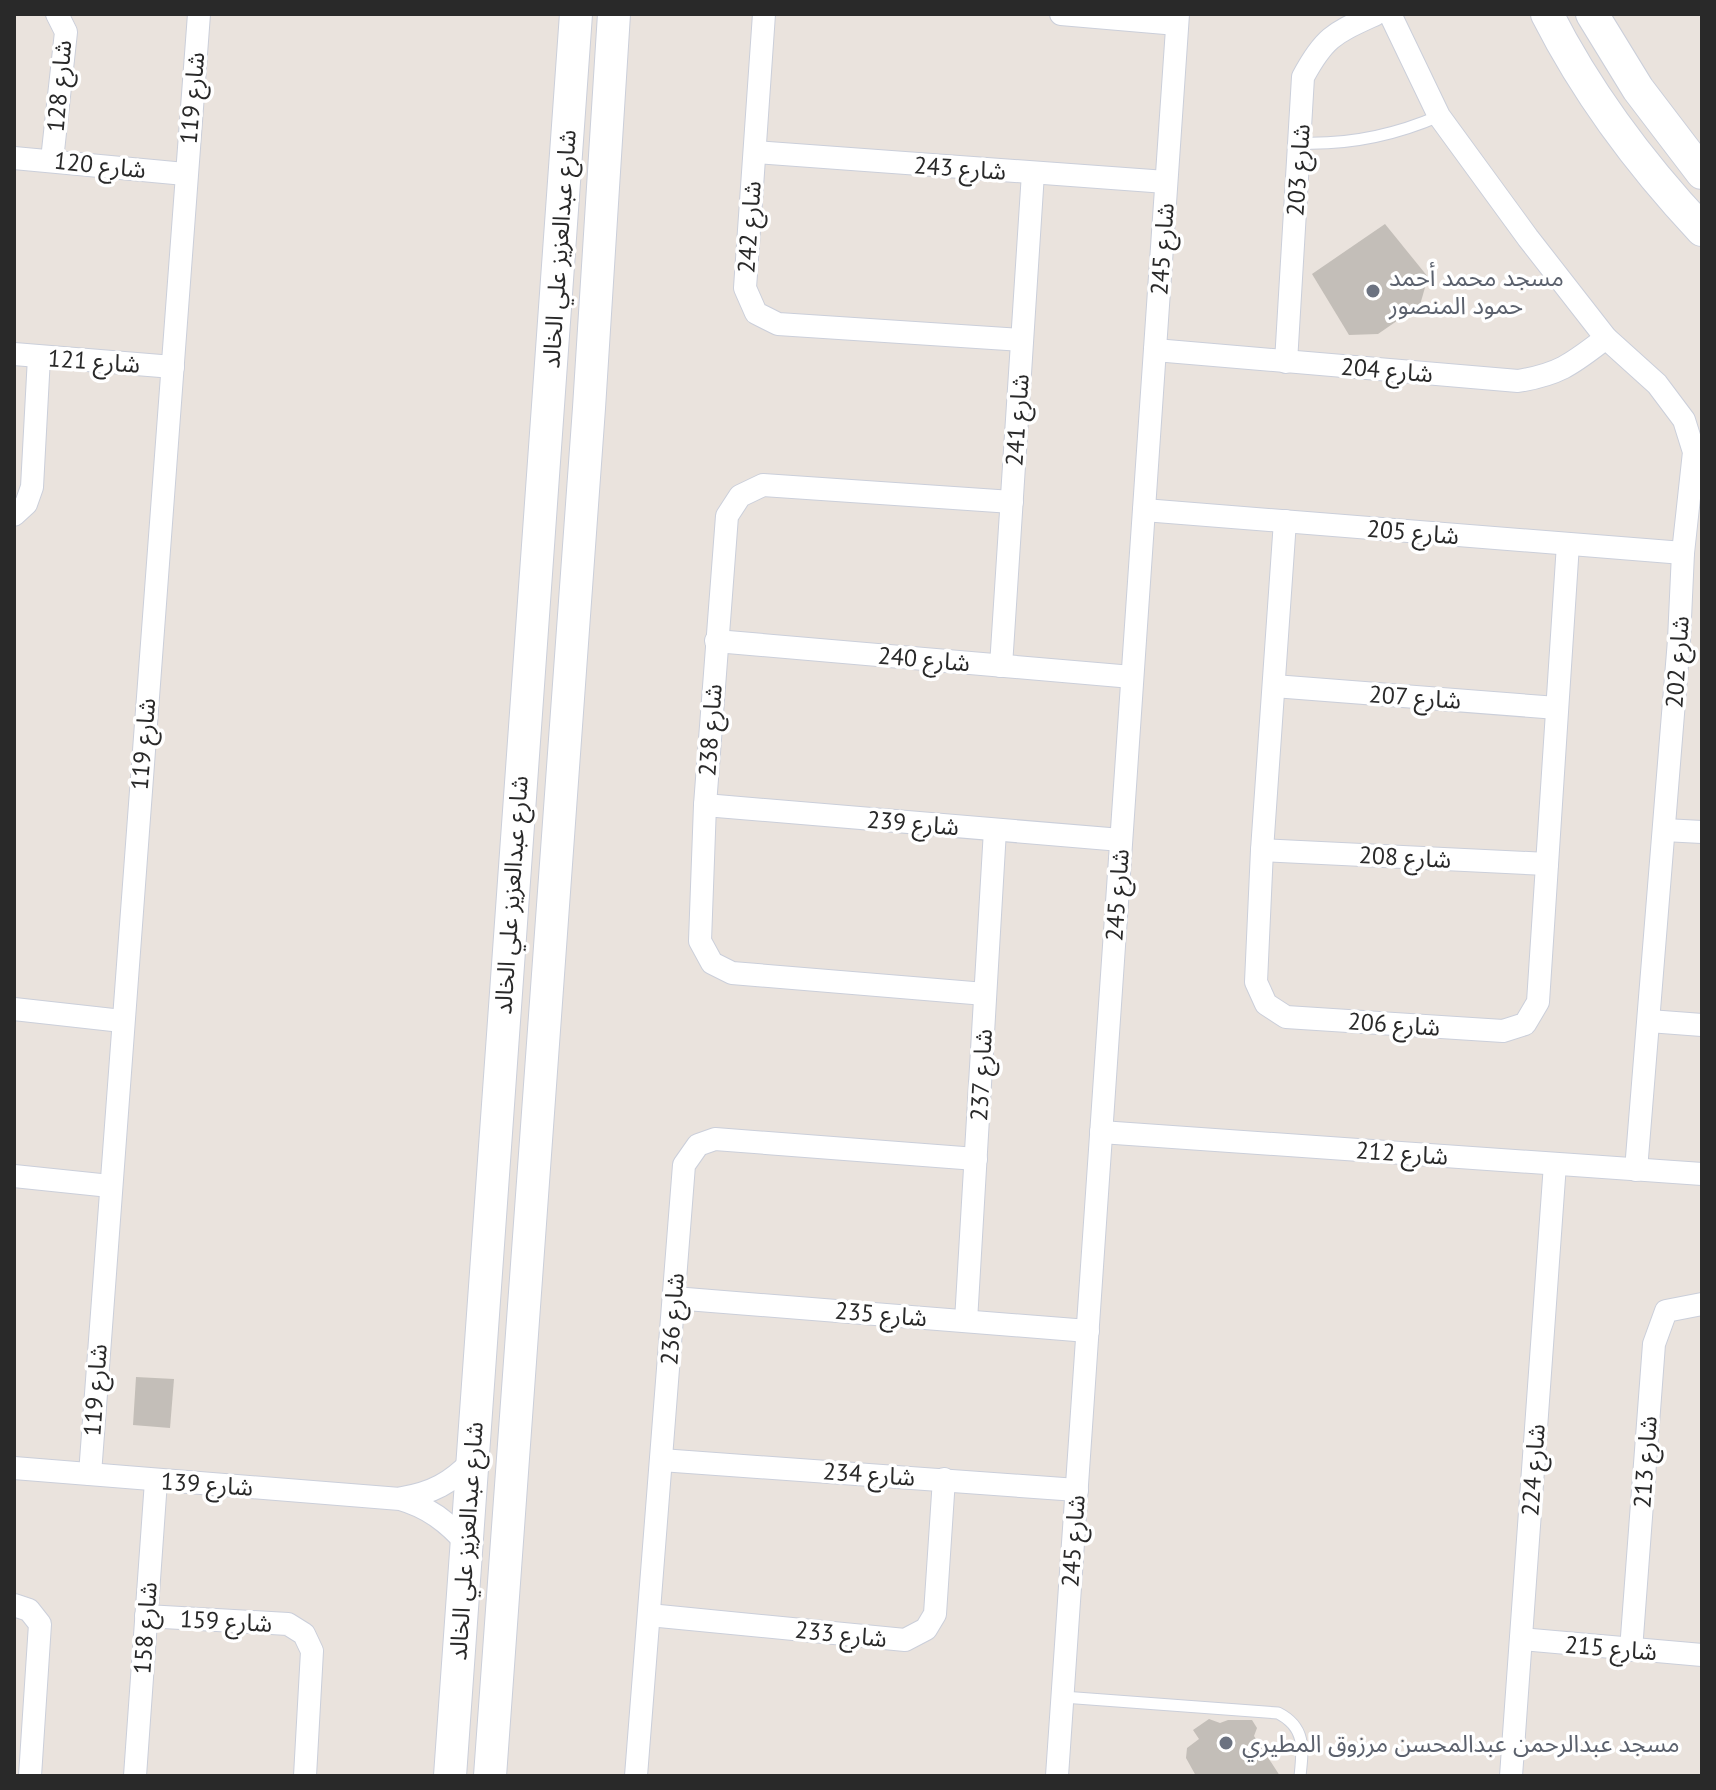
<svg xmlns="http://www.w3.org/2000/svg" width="1716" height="1790" font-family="'PT Sans','Noto Sans Arabic',sans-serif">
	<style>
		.building { fill: #c3beb8 }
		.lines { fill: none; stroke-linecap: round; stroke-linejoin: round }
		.lane-casing { stroke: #cbcfda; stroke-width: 13 }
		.street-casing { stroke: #cbcfda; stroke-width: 24 }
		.secondary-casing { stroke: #cbcfda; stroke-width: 34 }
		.lane { stroke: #fff; stroke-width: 11 }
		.street { stroke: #fff; stroke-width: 22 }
		.secondary { stroke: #fff; stroke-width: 32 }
		.worship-dot { fill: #6b7280; stroke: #fff; stroke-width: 3 }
		.labels { text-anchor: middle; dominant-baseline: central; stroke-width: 7; stroke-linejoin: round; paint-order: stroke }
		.street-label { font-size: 24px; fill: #292929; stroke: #fff }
		.worship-label { font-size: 24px; fill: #5b616d; stroke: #fff; text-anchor: start }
	</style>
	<rect width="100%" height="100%" fill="#eae3dd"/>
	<g class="building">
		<path d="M1385,224L1428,277L1420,305L1378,334L1349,335L1312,274Z"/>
		<path d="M136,1377L174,1379L170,1428L133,1425Z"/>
		<path d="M1209,1719L1220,1723L1228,1720H1252L1257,1728L1254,1736L1280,1776H1196L1186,1758L1187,1748L1199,1739L1193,1730Z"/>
	</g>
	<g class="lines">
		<defs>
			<g id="lane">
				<path d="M1299,143C1349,145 1393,136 1439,116"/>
				<path d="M1063,1697L1278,1713C1306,1727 1303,1749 1300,1776"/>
			</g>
			<g id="street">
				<path d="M764,14L745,288L756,313L778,324L1022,340"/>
				<path d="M1061,14L1177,24"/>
				<path d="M1390,14L1439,116L1528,238L1606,338L1657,384L1684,420L1694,452L1683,553L1679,640L1636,1170"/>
				<path d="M755,152L1166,182"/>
				<path d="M14,158L185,174"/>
				<path d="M52,160L66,32L57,14"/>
				<path d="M1155,350L1518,381C1561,374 1573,363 1606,338"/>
				<path d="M14,354L173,367"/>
				<path d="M1286,362L1303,77C1325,36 1335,33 1376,14"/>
				<path d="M1144,510L1683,553"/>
				<path d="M14,515L26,504L32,487L39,357"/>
				<path d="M1285,521L1262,850L1256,982L1266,1004L1286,1017L1503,1031L1525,1024L1538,1002L1568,544"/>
				<path d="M716,641L1132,677"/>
				<path d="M1001,666L1033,173"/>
				<path d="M1274,686L1557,708"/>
				<path d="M705,805L1121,840"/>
				<path d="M1664,830L1702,832"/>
				<path d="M1262,850L1547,864"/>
				<path d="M985,994L732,973L712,963L700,941L705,805L727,516L740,496L763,485L1012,502"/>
				<path d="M14,1009L122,1021"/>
				<path d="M1649,1021L1702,1025"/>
				<path d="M1101,1132L1702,1174"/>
				<path d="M14,1176L110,1186"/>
				<path d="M674,1298L1088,1331"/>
				<path d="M966,1321L995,830"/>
				<path d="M661,1460L1077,1490"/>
				<path d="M14,1468L400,1499C428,1507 448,1522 467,1544"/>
				<path d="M90,1474L199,14"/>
				<path d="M402,1498C432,1493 451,1483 472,1461"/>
				<path d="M14,1605L29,1610L40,1624L30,1776"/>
				<path d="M649,1615L905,1640L926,1629L935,1614L944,1479"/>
				<path d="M146,1616L288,1624L304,1634L312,1651L305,1776"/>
				<path d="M1521,1639L1702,1655"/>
				<path d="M1631,1650L1654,1344L1666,1311L1702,1304"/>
				<path d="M135,1776L156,1481"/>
				<path d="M636,1776L684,1165L698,1145L715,1139L976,1159"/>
				<path d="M1057,1776L1178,14"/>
				<path d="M1511,1776L1555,1164"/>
			</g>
			<g id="secondary">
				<path d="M1547,14C1587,93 1642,166 1702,230"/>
				<path d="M1592,14L1638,89L1702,173"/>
				<path d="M450,1776L576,14"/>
				<path d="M490,1776L589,408L614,14"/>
			</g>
		</defs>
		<use href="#lane" class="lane-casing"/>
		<use href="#street" class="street-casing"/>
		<use href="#secondary" class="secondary-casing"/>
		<use href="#lane" class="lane"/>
		<use href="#street" class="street"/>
		<use href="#secondary" class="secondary"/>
	</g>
	<g class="worship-dot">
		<circle cx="1373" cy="291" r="8"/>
		<circle cx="1226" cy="1743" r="8"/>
	</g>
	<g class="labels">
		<g class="street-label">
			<text transform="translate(59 86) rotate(-85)">شارع 128</text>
			<text transform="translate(192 98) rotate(-85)">شارع 119</text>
			<text transform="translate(100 165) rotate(6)">شارع 120</text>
			<text transform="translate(960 168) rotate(4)">شارع 243</text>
			<text transform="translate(1298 170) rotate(-86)">شارع 203</text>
			<text transform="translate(749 227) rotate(-86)">شارع 242</text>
			<text transform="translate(559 249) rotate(-86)">شارع عبدالعزيز علي الخالد</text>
			<text transform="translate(1162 249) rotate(-86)">شارع 245</text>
			<text transform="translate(94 361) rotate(4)">شارع 121</text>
			<text transform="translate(1387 370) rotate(5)">شارع 204</text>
			<text transform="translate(1017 420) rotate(-86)">شارع 241</text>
			<text transform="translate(1413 532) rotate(5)">شارع 205</text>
			<text transform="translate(924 659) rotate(5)">شارع 240</text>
			<text transform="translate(1677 662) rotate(-86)">شارع 202</text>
			<text transform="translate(1415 697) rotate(4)">شارع 207</text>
			<text transform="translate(710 730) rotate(-86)">شارع 238</text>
			<text transform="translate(143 744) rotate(-85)">شارع 119</text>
			<text transform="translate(913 823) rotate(5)">شارع 239</text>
			<text transform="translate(1405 857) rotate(3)">شارع 208</text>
			<text transform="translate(511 895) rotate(-86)">شارع عبدالعزيز علي الخالد</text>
			<text transform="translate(1117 895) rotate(-86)">شارع 245</text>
			<text transform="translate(1394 1024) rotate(4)">شارع 206</text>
			<text transform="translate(981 1075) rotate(-87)">شارع 237</text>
			<text transform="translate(1402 1153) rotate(4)">شارع 212</text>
			<text transform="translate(881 1314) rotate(5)">شارع 235</text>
			<text transform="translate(672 1319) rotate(-86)">شارع 236</text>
			<text transform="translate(95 1390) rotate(-86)">شارع 119</text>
			<text transform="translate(1645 1462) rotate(-86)">شارع 213</text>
			<text transform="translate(1533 1470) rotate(-86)">شارع 224</text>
			<text transform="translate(869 1474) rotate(4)">شارع 234</text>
			<text transform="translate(207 1484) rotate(4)">شارع 139</text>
			<text transform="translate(466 1541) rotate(-86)">شارع عبدالعزيز علي الخالد</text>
			<text transform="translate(1073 1541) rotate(-86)">شارع 245</text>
			<text transform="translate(226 1621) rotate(3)">شارع 159</text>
			<text transform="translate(145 1628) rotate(-86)">شارع 158</text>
			<text transform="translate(841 1634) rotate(6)">شارع 233</text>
			<text transform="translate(1611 1648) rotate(5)">شارع 215</text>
		</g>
		<g class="worship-label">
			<text x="1389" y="277">مسجد محمد أحمد<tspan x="1389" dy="28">حمود المنصور</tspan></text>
			<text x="1242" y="1743">مسجد عبدالرحمن عبدالمحسن مرزوق المطيري</text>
		</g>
	</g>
	<rect width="1716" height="1790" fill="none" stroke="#292929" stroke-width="32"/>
</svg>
